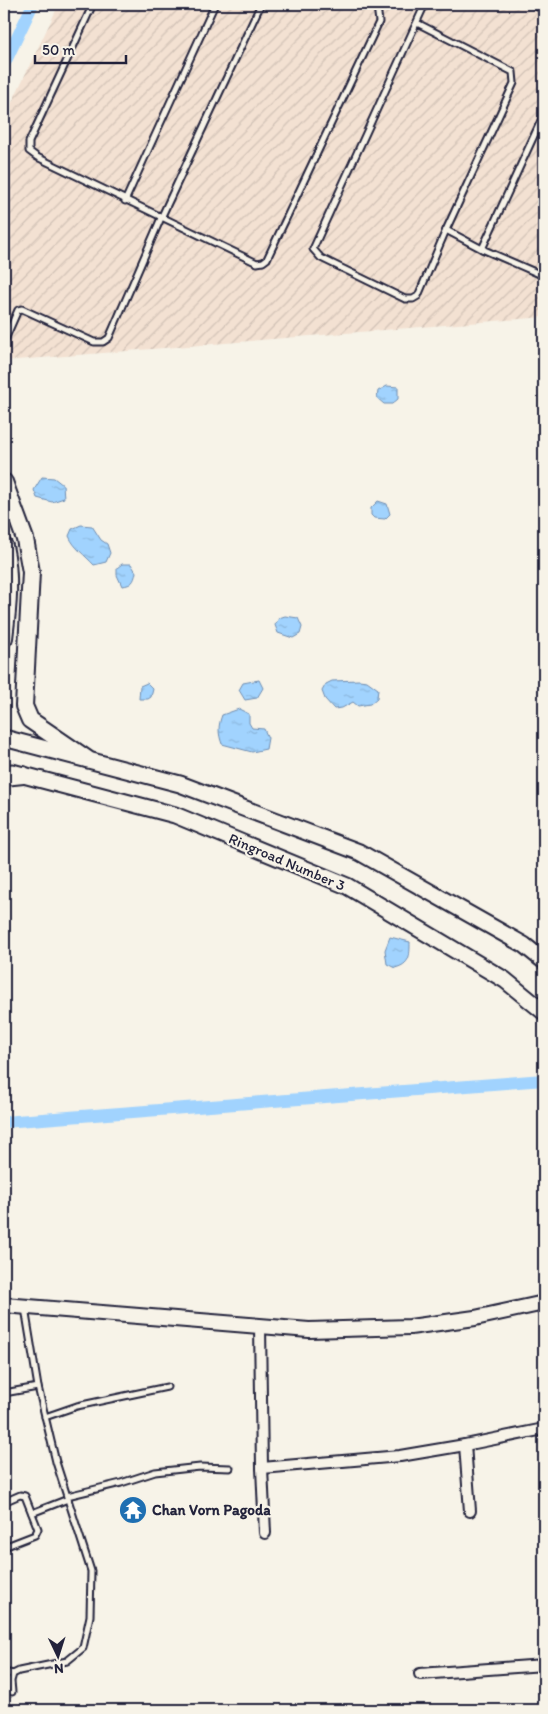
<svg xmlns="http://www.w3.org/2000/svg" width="548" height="1714" font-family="Itim,sans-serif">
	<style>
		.industrial { fill: url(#industrial-furrows) }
		.water { fill: url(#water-ripples); stroke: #6e8cb0 }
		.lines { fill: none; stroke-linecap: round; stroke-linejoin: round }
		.canal { stroke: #a1d3fe; stroke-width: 12 }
		.service-casing { stroke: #22223b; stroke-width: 9 }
		.minor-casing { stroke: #22223b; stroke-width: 14 }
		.secondary-casing { stroke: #22223b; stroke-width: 18 }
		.primary-casing { stroke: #22223b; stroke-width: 19 }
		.trunk-casing { stroke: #22223b; stroke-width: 20 }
		.service { stroke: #f7f3e8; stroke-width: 5 }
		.minor { stroke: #f7f3e8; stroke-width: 10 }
		.secondary { stroke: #f7f3e8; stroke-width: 14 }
		.primary { stroke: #f7f3e8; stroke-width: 15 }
		.trunk { stroke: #f7f3e8; stroke-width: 16 }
		.labels { text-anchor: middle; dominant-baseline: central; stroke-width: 4.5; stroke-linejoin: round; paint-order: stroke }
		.street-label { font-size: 15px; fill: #22223b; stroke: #f7f3e8 }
		.poi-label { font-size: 15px; font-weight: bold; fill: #22223b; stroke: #f7f3e8; text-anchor: start }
	</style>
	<defs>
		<pattern id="industrial-furrows" width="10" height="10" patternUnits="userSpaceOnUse" patternTransform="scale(1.25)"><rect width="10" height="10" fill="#f3e1d2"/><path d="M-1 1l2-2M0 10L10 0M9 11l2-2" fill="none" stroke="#d0c1b5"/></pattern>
		<pattern id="water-ripples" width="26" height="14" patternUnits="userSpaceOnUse" patternTransform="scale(1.25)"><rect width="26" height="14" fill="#a1d3fe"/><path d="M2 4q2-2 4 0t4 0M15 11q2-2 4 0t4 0" fill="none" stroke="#8ab5db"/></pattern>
	</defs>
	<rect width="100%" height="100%" fill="#f7f3e8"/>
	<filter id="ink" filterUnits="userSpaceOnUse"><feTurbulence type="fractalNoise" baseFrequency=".02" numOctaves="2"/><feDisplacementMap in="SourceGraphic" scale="10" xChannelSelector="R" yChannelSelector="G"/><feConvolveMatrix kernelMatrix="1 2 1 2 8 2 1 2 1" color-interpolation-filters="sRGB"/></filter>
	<g filter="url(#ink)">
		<path class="industrial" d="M59,4H544V317L4,361V119Z"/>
		<g class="water">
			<path d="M387,386L398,387V399L392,404H384L377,398L378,391Z"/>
			<path d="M42,477L54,478L63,485L64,498L52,502L37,498L34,490Z"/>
			<path d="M378,501L387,504L390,514L385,519L374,518L371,515V508Z"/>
			<path d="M81,525L92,526L101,540L107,544L110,553L106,562L94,565C85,555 74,548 69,536L72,529Z"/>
			<path d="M122,564H131L136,572C134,582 132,585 122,586L117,575V568Z"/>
			<path d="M285,616L298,618L302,627L300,634L293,638L278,633L275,625L279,618Z"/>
			<path d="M259,680L263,688L257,698L245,700L239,690L243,683Z"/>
			<path d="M359,680L367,681L378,689L377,698L370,704L358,706L353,702L342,708L334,709L325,699L322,691L326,684L332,681Z"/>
			<path d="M147,683L153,689L151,697L148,699H139L140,686Z"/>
			<path d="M239,709L249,714V723L252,728L264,729L268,738L266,749L252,752L222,744C218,733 218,726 222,715Z"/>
			<path d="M390,937L410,942C410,956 410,964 395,968L387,964L385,950Z"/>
		</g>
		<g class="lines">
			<g class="canal">
				<path d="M4,65L33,4"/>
				<path d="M4,1122L544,1080"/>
			</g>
			<defs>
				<g id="service">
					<path d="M93,4L29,142V151L37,157L257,263L263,262L267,259L379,22L377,6L375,4"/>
					<path d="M532,4L544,10"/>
					<path d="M417,23L513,72L514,83L446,230L418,296L413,299H405L321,258L313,249L425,4"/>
					<path d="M125,201L215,4"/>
					<path d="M446,230L482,249L544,276"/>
					<path d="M482,249L544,114"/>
					<path d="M4,342L18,310L22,309L94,342H103L109,338L161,218L261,4"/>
					<path d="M4,1393L38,1387"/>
					<path d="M45,1417L77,1406L167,1387"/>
					<path d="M67,1496L121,1483L155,1472L200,1467L230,1468"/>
					<path d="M4,1502L20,1495L25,1496L38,1529L35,1535L4,1547"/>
					<path d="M32,1513L68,1499"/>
					<path d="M4,1672L13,1674"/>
					<path d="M12,1692L11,1681L13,1674L19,1671L67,1661L83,1648L90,1616L91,1571L56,1462L38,1387L25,1308"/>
				</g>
				<g id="minor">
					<path d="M260,1326L262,1468L265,1533"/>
					<path d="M465,1445L470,1511"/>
					<path d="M262,1468L400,1456L465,1445L544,1429"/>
					<path d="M420,1674L544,1665"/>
				</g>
				<path id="secondary" d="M4,1305L309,1330L410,1327L475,1318L544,1303"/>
				<g id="primary">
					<path d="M4,738L180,784L359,852L524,945L544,961"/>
					<path d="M12,772L175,815L347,886L505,980L544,1012"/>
				</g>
				<g id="trunk">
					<path d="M4,482L25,539L31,572L24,706L30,720L87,759"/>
					<path d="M4,546C11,576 8,607 4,638"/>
					<path d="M4,777L23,775"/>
				</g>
			</defs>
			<use href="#service" class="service-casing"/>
			<use href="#minor" class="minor-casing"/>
			<use href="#secondary" class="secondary-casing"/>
			<use href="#primary" class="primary-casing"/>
			<use href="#trunk" class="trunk-casing"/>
			<use href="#service" class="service"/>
			<use href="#minor" class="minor"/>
			<use href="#secondary" class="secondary"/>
			<use href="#primary" class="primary"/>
			<use href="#trunk" class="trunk"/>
		</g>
	</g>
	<defs>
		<symbol id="temple-disc" viewBox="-11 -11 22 22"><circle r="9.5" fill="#1f6fb2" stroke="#f7f3e8"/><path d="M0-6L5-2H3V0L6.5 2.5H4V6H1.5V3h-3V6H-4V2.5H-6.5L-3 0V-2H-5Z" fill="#fff"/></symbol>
	</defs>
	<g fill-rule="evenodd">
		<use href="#temple-disc" x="117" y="1494" width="32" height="32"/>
	</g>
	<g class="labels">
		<g class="street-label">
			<text transform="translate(287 862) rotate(23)">Ringroad Number 3</text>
		</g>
		<g class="poi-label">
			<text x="152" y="1510">Chan Vorn Pagoda</text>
		</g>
	</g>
	<rect width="548" height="1714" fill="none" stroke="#f7f3e8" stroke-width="20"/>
	<rect x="10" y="10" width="528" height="1694" fill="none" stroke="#22223b" stroke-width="2" filter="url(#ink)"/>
	<g transform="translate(58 1656) rotate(176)" stroke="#f7f3e8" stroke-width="4" paint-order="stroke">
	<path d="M0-4L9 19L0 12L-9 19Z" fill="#22223b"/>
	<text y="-8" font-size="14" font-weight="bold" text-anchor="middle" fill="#22223b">N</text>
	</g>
	<path d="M35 55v8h91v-8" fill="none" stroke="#22223b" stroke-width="2.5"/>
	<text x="42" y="55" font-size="15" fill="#22223b" stroke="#f7f3e8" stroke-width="4" paint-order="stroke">50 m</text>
</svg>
